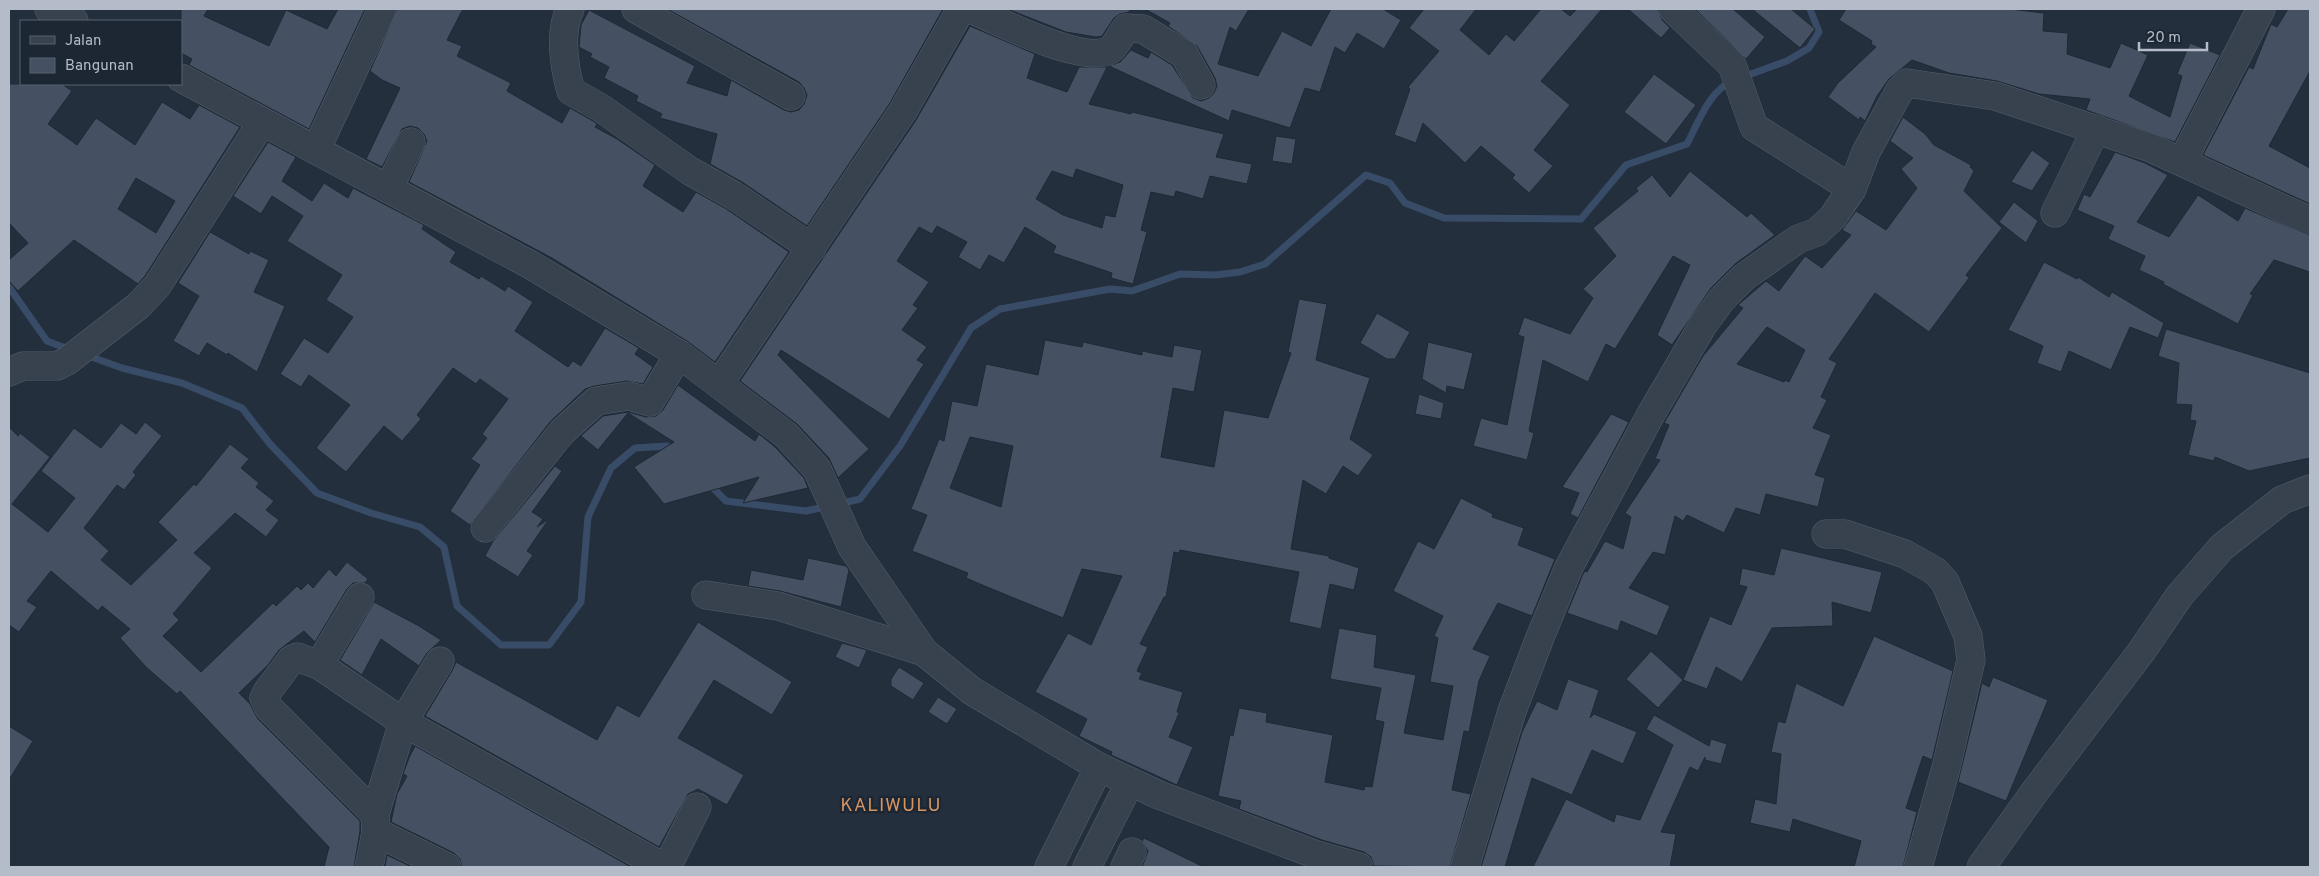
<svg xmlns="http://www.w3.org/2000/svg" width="2319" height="876" font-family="Overpass,sans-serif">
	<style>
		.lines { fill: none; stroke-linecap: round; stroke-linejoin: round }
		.stream { stroke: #394c67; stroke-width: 7 }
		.building { fill: #455162; stroke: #1f2835; fill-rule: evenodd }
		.minor-casing { stroke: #565f6c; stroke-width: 29 }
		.minor { stroke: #38414e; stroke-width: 28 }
		.labels { text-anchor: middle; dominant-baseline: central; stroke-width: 5; stroke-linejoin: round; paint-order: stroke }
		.quarter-label { font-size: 19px; letter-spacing: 1px; fill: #d59563; stroke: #1d2633 }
	</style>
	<rect width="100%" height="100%" fill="#242f3e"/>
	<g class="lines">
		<g class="stream">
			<path d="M1743,77L1787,61L1809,48L1819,32L1810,9"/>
			<path d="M9,287L47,341L71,350"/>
			<path d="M86,355L122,368L182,383L242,408L270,444L317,493L371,513L420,527L444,547L457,606L501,645H549L581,602L588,517L611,468L635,448L667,446L674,452"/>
			<path d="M708,483L726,501L806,511L829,506"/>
			<path d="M839,504L860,499L900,446L971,328L1000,309L1110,289L1132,291L1180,274L1215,275L1240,272L1265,264L1366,175L1390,183L1405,203L1444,218L1581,219L1626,165L1687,144C1698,123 1710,89 1733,81"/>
		</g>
	</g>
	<g class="building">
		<path d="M181,9H208L204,16L269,46L286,10L327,29L338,9H365L309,129L189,65L192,59L181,53Z"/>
		<path d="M397,9H463L447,40L462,46L457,56L511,83L507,91L562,123L570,108L593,121L597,124L595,127L617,139L655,165L643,186L683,212L696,192L725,208L789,252L715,362L687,341L552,258L409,182L427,141L424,134L418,128L410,126L402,129L382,167L366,159L400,88L382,80L370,71Z"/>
		<path d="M667,9H943L890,103L807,226L742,182L710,164L717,134L660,118L662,114L636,101L638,96L604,78L609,67L590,57L592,54L579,47L581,25L589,10L695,66L687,83L727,96L731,80L784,110L791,112L799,110L804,104L807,95L804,88L799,82Z"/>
		<path d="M1007,9H1130L1129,12L1120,14L1114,18L1102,36L1096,37L1066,32Z"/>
		<path d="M1145,9H1249L1236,31L1230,27L1218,64L1258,76L1282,31L1311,46L1331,9H1383L1401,20L1384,49L1357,33L1345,53L1335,47L1320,92L1305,88L1290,128L1232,110L1229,121L1109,66L1120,62L1131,50L1148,58L1151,52L1172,65L1193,98L1201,101L1209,98L1214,93L1217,86L1215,78L1197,46L1168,26L1170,23Z"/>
		<path d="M1424,9H1476L1460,30L1489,55L1506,34L1514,41L1541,9H1561L1570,16L1577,9H1602L1541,81L1570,105L1534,150L1553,166L1529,193L1512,178L1515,175L1481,146L1465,163L1423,123L1416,143L1394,135L1410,89L1408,87L1439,51L1409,28Z"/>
		<path d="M1628,9H1658L1662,20L1670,28L1661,38Z"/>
		<path d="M1695,9H1733L1765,37L1746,59Z"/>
		<path d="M1752,9H1791L1815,29L1800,48Z"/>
		<path d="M1846,9H2009L2044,13L2043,31L2068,33L2067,54L2110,68L2121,43L2148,55L2129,96L2170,117L2182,76L2177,74L2190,43L2220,55L2175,142L2086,110L2090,99L2039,94L1997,81L1949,73L1912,60L1889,79L1877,96L1865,121L1860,117L1859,120L1828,97L1838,83L1876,47L1871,44L1872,41L1839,20Z"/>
		<path d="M2288,9H2310V71L2269,146L2310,168V204L2203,155L2249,67L2253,69L2271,24L2277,27Z"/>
		<path d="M970,26L1035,54L1027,78L1067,92L1079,67H1107L1089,104L1131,114L1132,112L1224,134L1216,157L1252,164L1247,184L1210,176L1203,199L1176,191L1174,197L1151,192L1141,230L1147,232L1133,284L1111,278L1112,273L1053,253L1056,246L1025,227L1004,263L989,255L980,270L958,257L967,242L937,226L932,234L919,227L897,261L929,282L913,305L918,308L902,330L927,347L917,360L924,364L889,419L781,350L778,355L869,449L838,478L829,458L797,424L740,381L916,120ZM1076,169L1123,185L1115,217L1105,215L1102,228L1063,215L1036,199L1052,171L1073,178Z"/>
		<path d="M1654,74L1696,105L1666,144L1624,112Z"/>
		<path d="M9,84H62L72,91L48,124L77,145L96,118L135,145L162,102L190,119L199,105L240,127L145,276L138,284L74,240L18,291L9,281V260L28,243L9,223ZM136,178L175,201L156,233L118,209Z"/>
		<path d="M1903,117L1925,134L1934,145L1971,165L1970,167L1974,171L1964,191L2002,228L1966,275L1969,278L1929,332L1875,293L1829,359L1837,363L1821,397L1827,400L1813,428L1831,435L1815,475L1825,478L1818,507L1766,494L1760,515L1736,508L1724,533L1687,515L1683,521L1675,516L1665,555L1653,552L1629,588L1670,606L1657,636L1621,621L1618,631L1567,613L1583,574L1585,571L1587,572L1605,541L1623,549L1631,517L1625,513L1660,460L1655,459L1669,425L1664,423L1703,356L1743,308L1738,305L1766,281L1779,291L1805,256L1822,268L1851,235L1842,230L1856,211L1886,230L1917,188L1901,169L1913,158L1890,141ZM1767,327L1805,350L1789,382L1785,380L1784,382L1737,364Z"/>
		<path d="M1276,136L1296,139L1292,164L1272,161Z"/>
		<path d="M268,142L296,157L282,181L312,201L324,183L348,198L353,188L424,225L422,229L456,252L450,262L479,279L481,276L505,291L508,286L533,302L515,331L568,367L573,361L581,366L605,328L639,348L635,354L653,367L643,384L627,381L594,386L585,389L550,422L470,525L450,511L480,465L471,459L487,438L482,434L508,399L480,379L476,384L453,368L417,415L421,419L402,441L384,426L346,472L316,448L350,405L309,375L301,387L280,374L304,338L328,353L353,317L326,300L342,275L287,241L303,216L272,196L261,214L233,196Z"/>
		<path d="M2032,150L2050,163L2032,191L2011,182Z"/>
		<path d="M2115,152L2145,163L2168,175L2137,222L2169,237L2198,195L2238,221L2245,208L2310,236V272L2274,260L2250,294L2253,295L2238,324L2163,284L2164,282L2139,270L2145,256L2108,239L2114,226L2077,210L2084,194L2090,197Z"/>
		<path d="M1690,171L1747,217L1751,213L1775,235L1735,264L1711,288L1672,345L1657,335L1690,265L1673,256L1615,349L1606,344L1588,382L1543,360L1529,431L1534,433L1527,460L1473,446L1481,418L1507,425L1524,337L1518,335L1524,317L1570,334L1593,298L1583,289L1616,256L1593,228L1638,191L1636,188L1652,175L1670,197Z"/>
		<path d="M2014,202L2038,221L2026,243L1999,222Z"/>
		<path d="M210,232L249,254L250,251L269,260L254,292L285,306L257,372L228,353L227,355L207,343L199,356L173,341L199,296L178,283Z"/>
		<path d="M2044,262L2077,279L2078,277L2109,297L2112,292L2164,323L2158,338L2130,327L2111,370L2069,351L2061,372L2037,363L2043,346L2008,330Z"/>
		<path d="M1299,299L1327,304L1316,360L1370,378L1350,439L1373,455L1358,476L1343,466L1326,494L1303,480L1291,549L1329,556V558L1359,568L1354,590L1330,584L1321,629L1289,622L1299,572L1180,550L1179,553L1174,552L1166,597H1164L1140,644L1148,647L1137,671L1142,673L1139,679L1183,692L1177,712L1179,713L1169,737L1193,747L1177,785L1111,755L1112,752L1079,736L1087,719L1035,692L1068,633L1091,645L1122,576L1082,569L1063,618L987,587L966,578L968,573L912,551L927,515L911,509L939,439L944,441L952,401L977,406L986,364L1038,375L1045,340L1082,347L1083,342L1142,355V351L1172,357L1174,345L1202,350L1194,392L1173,388L1161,457L1214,467L1224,410L1268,418L1291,353L1288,352ZM970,437L1013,446L1001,507L950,488Z"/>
		<path d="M1377,313L1410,332L1395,359H1387L1360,343Z"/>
		<path d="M2166,329L2310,373V458L2249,471L2215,457L2214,461L2188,455L2196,421L2190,420L2192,405L2176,404L2179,363L2158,356Z"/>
		<path d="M1428,342L1473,353L1464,390L1447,386L1446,393L1422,379Z"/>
		<path d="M678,385L755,441L759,434L775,447L804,478L808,488L743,503L759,477L664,504L634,467L674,442L628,413L598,450L581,436L559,460L573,443L603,416L628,412L646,417L656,416L663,410Z"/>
		<path d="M1419,394L1444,403L1441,419L1415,414Z"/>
		<path d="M1611,414L1629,422L1578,518L1570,514L1579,493L1562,487Z"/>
		<path d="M145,422L162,436L133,472L136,475L124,490L117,485L84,528L109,551L101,560L131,585L177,540L158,522L194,484L196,486L230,444L249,459L241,468L259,483L256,487L274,501L266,510L279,520L266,537L235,513L194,553L212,568L173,614L179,620L163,636L201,672L273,603L276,606L297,586L301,590L308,583L313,588L329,569L336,576L347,562L368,579L365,583H353L347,589L315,642L304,631L279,650L268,665L239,693L250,704L258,719L360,821V831L354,867H324L329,847L180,691L177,694L146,667L120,638L130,629L102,606L98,611L51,571L27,601L37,607L19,632L9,625V427L18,436L20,433L50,457L12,504L48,532L75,498L41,471L74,428L101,448L121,423L136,434Z"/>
		<path d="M555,466L562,471L532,512L543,519L537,527L549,519L527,551L533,555L518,577L485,556L493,541Z"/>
		<path d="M1461,498L1493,514L1492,517L1524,528L1518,545L1555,559L1532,616L1498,603L1473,649L1490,656L1479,681L1469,732L1464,731L1452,790L1471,794L1450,867L1374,866L1371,857L1364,852L1322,840L1239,809L1241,801L1218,796L1230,735L1233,736L1239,708L1267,713L1266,722L1333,735L1325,782L1364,790L1365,786L1372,787L1384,722L1375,720L1381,688L1330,679L1339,628L1377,635L1374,667L1416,675L1404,733L1443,740L1453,686L1430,682L1438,638L1434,636L1443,616L1393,591L1418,541L1434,549Z"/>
		<path d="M1781,548L1882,572L1871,613L1832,602L1833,626L1772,628L1742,682L1716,667L1707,689L1683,680L1710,616L1731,625L1747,587L1739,585L1742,568L1774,575Z"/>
		<path d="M808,558L846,566L849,570L841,607L780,591L748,586L751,570L803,580Z"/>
		<path d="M374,602L419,626L441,640L427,653L419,666L381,639L362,675L340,660Z"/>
		<path d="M698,622L792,682L772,715L714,680L678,738L744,775L727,805L698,789L688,794L659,847L425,716L453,669L456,662L597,740L617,705L639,717Z"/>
		<path d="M1874,636L1953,671L1932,760L1923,756L1906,808L1917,812L1903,867H1854L1861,841L1793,819L1790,832L1750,823L1755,799L1776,804L1781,754L1771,752L1778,721L1785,723L1796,683L1843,706Z"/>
		<path d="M842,643L867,650L859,668L835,657Z"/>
		<path d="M1651,651L1683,680L1658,708L1626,679Z"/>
		<path d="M899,667L924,683L913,700L891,686V679Z"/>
		<path d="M1993,677L2048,700L2006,801L1958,782L1982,683L1989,687Z"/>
		<path d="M1568,679L1599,690L1590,718L1594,714L1637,732L1623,764L1592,750L1572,795L1532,778L1505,867H1481L1522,732L1537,701L1557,710Z"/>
		<path d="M938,697L957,709L947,724L928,712Z"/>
		<path d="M1654,715L1709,746L1711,739L1727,744L1721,764L1705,760V757L1698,771L1690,767L1661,832L1676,834L1670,867H1533L1566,799L1614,822L1616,814L1640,820L1673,745L1646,729Z"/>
		<path d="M9,726L33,741L9,780Z"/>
		<path d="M415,746L631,867H462L460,859L454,853L391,822L397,794L407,776L403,774L409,758Z"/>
		<path d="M1144,838L1204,867H1142L1148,851L1142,841Z"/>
		<path d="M387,855L412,867H385Z"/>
	</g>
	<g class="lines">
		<defs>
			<g id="minor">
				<path d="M49,9L74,21"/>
				<path d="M570,9C559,32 564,67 571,91L601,108L690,171L733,195L812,248"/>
				<path d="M636,9L791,96"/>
				<path d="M971,9C997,21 1084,65 1110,50C1116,46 1121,34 1126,28L1143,29L1184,54L1201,85"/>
				<path d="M1673,9L1732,65L1754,127L1852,189"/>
				<path d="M181,78L531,265L679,354L786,435L817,469L852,547L924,652L972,691L1099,767L1159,795L1317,855L1359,867"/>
				<path d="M316,150L382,9"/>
				<path d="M2182,162L2261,9"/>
				<path d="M389,188L411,142"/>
				<path d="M2055,213L2096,129"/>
				<path d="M9,372L23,366H57L67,361L138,306L157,286L262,122"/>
				<path d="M719,384L903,111L961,9"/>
				<path d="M485,528L562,432L596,401L629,396L650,402L679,354"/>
				<path d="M1826,534H1845L1905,554L1935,571L1945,582L1968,636L1971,660L1946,768L1918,867"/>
				<path d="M706,595L778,606L924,652"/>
				<path d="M319,665L360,597"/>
				<path d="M375,814L269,708L264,698L267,692L291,660L297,657L319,665L403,722L663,867"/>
				<path d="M376,832L447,867"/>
				<path d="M369,867L376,832L375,814L403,722L440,661"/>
				<path d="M667,867L697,807"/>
				<path d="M1049,867L1099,767"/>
				<path d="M1087,867L1130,782"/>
				<path d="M1125,867L1132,852"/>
				<path d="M1465,867L1512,711L1539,640L1569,567L1651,414L1703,325L1722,299L1744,277L1798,239L1817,232L1833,217L1852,189L1866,152L1900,90L1907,83L1995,96L2151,148L2310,221"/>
				<path d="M1981,867L2036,790L2141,652L2180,595L2222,547L2282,500L2310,489"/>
			</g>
		</defs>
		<use href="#minor" class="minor-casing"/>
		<use href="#minor" class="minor"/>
	</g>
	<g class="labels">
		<g class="quarter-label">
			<text x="891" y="806">KALIWULU</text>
		</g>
	</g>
	<rect width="2319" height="876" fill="none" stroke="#b4bcc9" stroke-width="20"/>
	<rect x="20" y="20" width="162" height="65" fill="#1d2633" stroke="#59626f"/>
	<rect x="30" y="36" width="25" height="8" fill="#38414e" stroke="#59626f"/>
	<text x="65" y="45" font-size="15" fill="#b4bcc9">Jalan</text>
	<rect x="30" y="58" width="25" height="15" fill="#455162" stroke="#59626f"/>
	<text x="65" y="70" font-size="15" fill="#b4bcc9">Bangunan</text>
	<path d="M2139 42v8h68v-8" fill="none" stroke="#b4bcc9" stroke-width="2.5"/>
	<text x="2146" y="42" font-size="15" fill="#b4bcc9" stroke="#1d2633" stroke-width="4" paint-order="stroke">20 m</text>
</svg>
